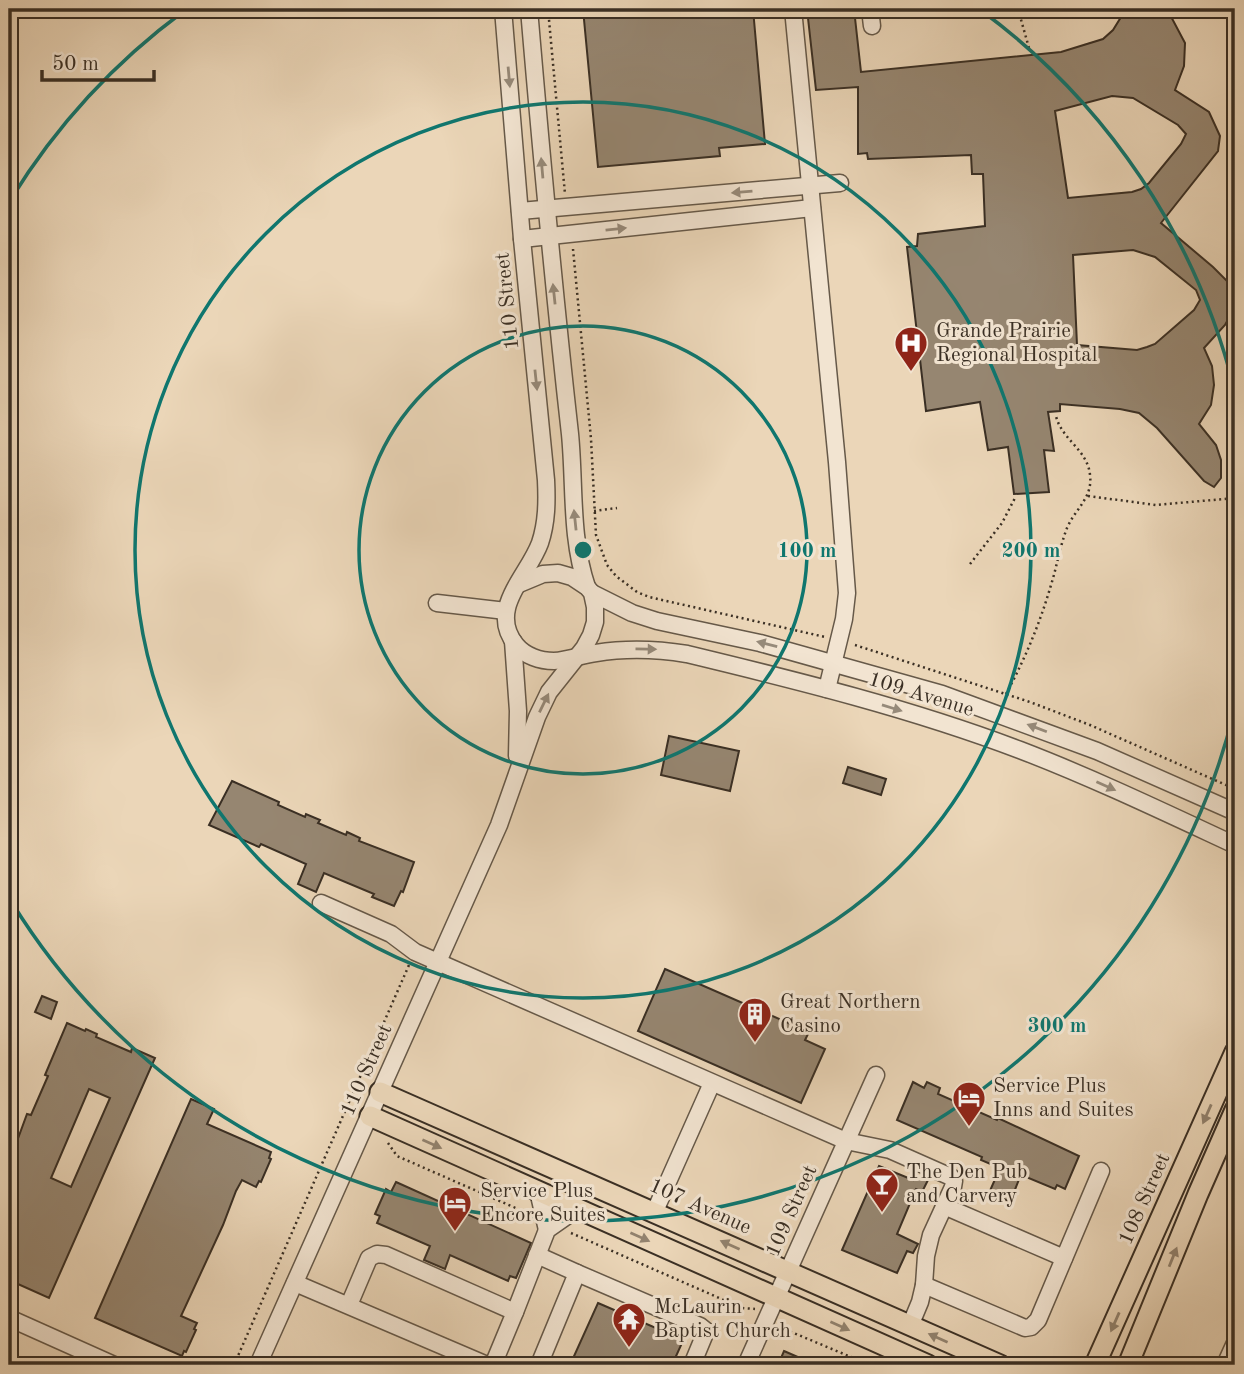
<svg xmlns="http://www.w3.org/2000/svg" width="1244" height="1374" font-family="'Old Standard TT',serif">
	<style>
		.building { fill: #968671; stroke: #3a2f24; stroke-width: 2; fill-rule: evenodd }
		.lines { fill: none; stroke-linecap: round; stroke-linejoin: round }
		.minor-casing { stroke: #665949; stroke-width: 19 }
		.major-casing { stroke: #3a2f24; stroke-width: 23 }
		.path { stroke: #3a2f24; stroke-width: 2.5; stroke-dasharray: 2 3.5; stroke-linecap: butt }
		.minor { stroke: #f2e4d1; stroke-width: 16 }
		.major { stroke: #ebd6b8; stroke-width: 19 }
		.oneway { fill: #968a7a }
		.oneway2 { fill: #92826e }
		.ring { fill: none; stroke: #0f766e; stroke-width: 3.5 }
		.labels { text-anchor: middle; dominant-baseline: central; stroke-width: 6; stroke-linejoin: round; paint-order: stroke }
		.street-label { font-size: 21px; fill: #3a2f24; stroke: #f2e4d1 }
		.poi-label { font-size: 21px; fill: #3a2f24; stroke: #f2e4d1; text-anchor: start }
		.centre { fill: #0f766e; stroke: #f2e4d1; stroke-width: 3.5 }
		.ring-label { font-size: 21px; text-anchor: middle; font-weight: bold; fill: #0f766e; stroke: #f2e4d1; stroke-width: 6; stroke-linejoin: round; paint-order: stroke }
	</style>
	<rect width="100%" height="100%" fill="#ebd6b8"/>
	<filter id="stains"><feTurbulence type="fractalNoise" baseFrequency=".00286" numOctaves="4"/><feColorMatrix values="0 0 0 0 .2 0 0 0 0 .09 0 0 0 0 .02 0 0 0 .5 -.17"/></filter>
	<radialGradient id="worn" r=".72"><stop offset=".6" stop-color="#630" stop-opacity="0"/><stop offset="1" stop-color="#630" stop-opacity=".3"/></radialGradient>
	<g class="building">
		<path d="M583,9H753L765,144L719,148L720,156L598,167Z"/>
		<path d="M807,9H854L861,72L1061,52L1103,39L1113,30L1126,9H1167L1185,43L1184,66L1175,90L1209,112L1220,136L1218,151L1161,223L1213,267L1229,283L1234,300L1232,312L1225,325L1204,348L1212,366L1214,385L1211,405L1199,424L1216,445L1221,460V478L1214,487L1204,481L1157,428L1139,413L1120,409L1060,404V411L1048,412L1054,451L1044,450L1049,492L1014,494L1008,447L988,450L980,402L926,411L907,247L917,246L918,234L985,226L983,174H972L971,155L868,159L867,153L858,154V87L816,90ZM1112,96L1133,98L1178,125L1186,134L1181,144L1149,183L1141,189L1132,192L1068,198L1055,111ZM1133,250L1155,257L1196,290L1200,300L1194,310L1155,344L1147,347L1137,350L1077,345L1073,255Z"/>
		<path d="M669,736L739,751L730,791L661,775Z"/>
		<path d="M848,767L886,779L881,795L843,783Z"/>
		<path d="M232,781L279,802L278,805L305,817L306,814L320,820L318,823L346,835L347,832L360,838L359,841L414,862L403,892L401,891L394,906L372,897L374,894L324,873L316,892L298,884L306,864L261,844L259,847L209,825Z"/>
		<path d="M665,969L809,1032L805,1040L825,1049L801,1103L638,1031Z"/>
		<path d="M42,996L57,1002L51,1019L35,1012Z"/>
		<path d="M67,1023L85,1031L86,1029L97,1034L96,1037L131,1052L132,1048L155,1058L49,1298L9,1280V1150L13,1152L27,1114L31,1115L48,1076L45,1075ZM89,1089L110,1098L71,1187L51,1178Z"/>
		<path d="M913,1082L924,1088L927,1082L940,1088L938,1094L997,1120L998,1118L1079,1156L1065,1189L1057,1185L1055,1189L1024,1176L1020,1177L1010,1202L989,1193L1000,1168L981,1160L982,1157L897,1120Z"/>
		<path d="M191,1099L214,1109L207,1124L271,1152L269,1158L271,1159L261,1182L259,1181L256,1187L242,1180L236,1191L223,1225L181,1316L197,1323L194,1329L196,1330L186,1352L184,1351L182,1356L95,1318Z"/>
		<path d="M879,1166L913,1180L915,1175L928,1180L922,1192L916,1189L897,1234L918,1244L913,1253L907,1251L897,1273L842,1250Z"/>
		<path d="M396,1182L531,1243L516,1278L510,1276L508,1281L450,1255L445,1269L424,1260L430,1246L377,1223L380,1216L375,1214L386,1189L391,1192Z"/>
		<path d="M598,1303L665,1332L669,1324L687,1332L672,1365H570Z"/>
		<path d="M784,1351L816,1365H778Z"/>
	</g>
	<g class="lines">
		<defs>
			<g id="minor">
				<path d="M503,9L522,239L546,480C547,501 547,522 540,543C528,576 487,609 516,645C525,656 540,661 554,661C568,660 582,655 596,653C627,648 656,649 687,654C799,681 912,709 1020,750C1093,778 1164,812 1235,845"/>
				<path d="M529,9C541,151 554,292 570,434C575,485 570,537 587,587"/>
				<path d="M793,9L837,462L847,593L844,619L827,689"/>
				<path d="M870,9L872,26"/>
				<path d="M520,211L840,183"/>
				<path d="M522,239L812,208"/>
				<path d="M592,593L632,613L657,621L760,643L942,694L1097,751L1235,812"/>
				<path d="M437,603L506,611"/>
				<path d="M513,641L518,711L517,756"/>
				<path d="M321,903L391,934L415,952L846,1141L890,1150L951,1177L954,1181L953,1187L931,1235L926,1256L924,1285L920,1302L910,1326"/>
				<path d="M538,1191L547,1230"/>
				<path d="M944,1206L1064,1258"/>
				<path d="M655,1211L712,1083"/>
				<path d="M537,1255L577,1273L539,1365"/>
				<path d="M577,1273L700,1326L705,1330L704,1336L692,1365"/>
				<path d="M295,1283L487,1365"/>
				<path d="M924,1285L1025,1328L1031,1327L1038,1320L1101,1171"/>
				<path d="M349,1305L369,1258L377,1254L386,1255L515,1312L493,1365"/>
				<path d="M515,1312L547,1230L577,1209"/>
				<path d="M9,1318L114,1365"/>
				<path d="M258,1365L499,825L537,717L549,692L584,648L591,635L595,622V607L592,593L587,587L572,577L558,573L543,574L519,584"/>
				<path d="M746,1365L876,1075"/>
				<path d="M1225,1365L1235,1343"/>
			</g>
			<g id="major">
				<path d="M380,1092L1000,1365"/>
				<path d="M370,1116L928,1365"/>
				<path d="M1095,1365L1235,1052"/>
				<path d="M1128,1365L1198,1194L1235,1110"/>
			</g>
		</defs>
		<use href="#minor" class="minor-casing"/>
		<use href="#major" class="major-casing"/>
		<g class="path">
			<path d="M548,9L565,194"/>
			<path d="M1018,9L1029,48"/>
			<path d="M573,249L591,439L596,535L607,565L616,576L637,592L649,597L825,637"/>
			<path d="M1088,496L1156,505L1235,498"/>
			<path d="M594,511L617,508"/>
			<path d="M970,564L1002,523L1016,496"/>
			<path d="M855,645L1030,702L1090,725L1235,789"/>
			<path d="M1006,694C1025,659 1040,623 1051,585C1057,566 1060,546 1067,528C1075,509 1093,498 1090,475C1088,450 1061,439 1056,416"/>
			<path d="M388,1143L397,1156L527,1213"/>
			<path d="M571,1233L742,1308L755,1309"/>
			<path d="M782,1324L789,1331L870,1365"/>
			<path d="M234,1365L409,965"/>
		</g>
		<use href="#minor" class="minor"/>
		<use href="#major" class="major"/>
	</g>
	<defs><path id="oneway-solid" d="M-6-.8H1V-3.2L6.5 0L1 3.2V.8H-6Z" transform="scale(1.75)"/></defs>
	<g class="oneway">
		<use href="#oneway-solid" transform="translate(509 77) rotate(85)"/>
		<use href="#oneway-solid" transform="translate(542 168) rotate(-95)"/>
		<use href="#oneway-solid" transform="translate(742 192) rotate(175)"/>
		<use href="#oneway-solid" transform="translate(616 229) rotate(-6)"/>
		<use href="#oneway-solid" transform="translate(554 294) rotate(-96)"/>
		<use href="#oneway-solid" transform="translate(536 380) rotate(84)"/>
		<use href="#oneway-solid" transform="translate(575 520) rotate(-96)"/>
		<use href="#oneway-solid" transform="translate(767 644) rotate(-166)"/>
		<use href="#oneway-solid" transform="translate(646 649) rotate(1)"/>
		<use href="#oneway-solid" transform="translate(544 703) rotate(-64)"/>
		<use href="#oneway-solid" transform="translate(892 708) rotate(17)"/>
		<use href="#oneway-solid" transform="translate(1037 728) rotate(-159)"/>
		<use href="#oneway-solid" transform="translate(1106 786) rotate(24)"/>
	</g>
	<g class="oneway2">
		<use href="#oneway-solid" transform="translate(1207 1114) rotate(114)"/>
		<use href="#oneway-solid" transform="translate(432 1144) rotate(24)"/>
		<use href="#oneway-solid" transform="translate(640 1237) rotate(24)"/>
		<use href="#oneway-solid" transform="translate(730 1245) rotate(-156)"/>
		<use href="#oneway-solid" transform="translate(1173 1257) rotate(-68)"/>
		<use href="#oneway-solid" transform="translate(1115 1322) rotate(114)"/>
		<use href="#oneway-solid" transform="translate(840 1326) rotate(24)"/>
		<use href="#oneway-solid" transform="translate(938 1338) rotate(-156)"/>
	</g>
	<g class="ring">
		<circle cx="583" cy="550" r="224"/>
		<circle cx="583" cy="550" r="448"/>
		<path d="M1234 712A671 671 0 0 1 11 901M11 199A671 671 0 0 1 184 11M982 11A671 671 0 0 1 1234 388"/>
	</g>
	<defs>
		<symbol id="hospital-pin" viewBox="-11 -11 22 30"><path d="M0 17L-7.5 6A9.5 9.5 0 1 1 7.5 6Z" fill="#8f2418" stroke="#f2e4d1"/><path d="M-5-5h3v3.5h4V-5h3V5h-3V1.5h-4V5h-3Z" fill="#fff"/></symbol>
		<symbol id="building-pin" viewBox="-11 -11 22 30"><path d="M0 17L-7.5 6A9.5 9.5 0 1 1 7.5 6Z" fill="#8f2418" stroke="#f2e4d1"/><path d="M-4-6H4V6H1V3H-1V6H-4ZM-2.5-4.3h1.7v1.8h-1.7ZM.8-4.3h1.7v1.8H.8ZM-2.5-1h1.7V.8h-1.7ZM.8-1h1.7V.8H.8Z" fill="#fff"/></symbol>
		<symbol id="hotel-pin" viewBox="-11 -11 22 30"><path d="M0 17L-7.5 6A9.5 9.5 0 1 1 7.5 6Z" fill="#8f2418" stroke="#f2e4d1"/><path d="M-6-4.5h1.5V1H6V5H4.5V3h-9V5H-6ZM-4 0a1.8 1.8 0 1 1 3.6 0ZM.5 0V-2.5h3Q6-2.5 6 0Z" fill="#fff"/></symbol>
		<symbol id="bar-pin" viewBox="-11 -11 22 30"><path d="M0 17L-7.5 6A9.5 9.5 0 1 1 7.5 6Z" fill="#8f2418" stroke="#f2e4d1"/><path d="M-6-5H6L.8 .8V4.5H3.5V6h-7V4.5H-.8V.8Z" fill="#fff"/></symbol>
		<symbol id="temple-pin" viewBox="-11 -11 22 30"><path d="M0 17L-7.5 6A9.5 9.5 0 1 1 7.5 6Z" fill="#8f2418" stroke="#f2e4d1"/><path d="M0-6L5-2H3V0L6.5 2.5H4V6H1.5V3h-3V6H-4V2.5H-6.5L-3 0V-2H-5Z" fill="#fff"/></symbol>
	</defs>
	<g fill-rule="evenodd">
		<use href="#hospital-pin" x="892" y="324" width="38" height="52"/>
		<use href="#building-pin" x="736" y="995" width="38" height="52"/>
		<use href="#hotel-pin" x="950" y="1079" width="38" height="52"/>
		<use href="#bar-pin" x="863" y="1165" width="38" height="52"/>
		<use href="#hotel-pin" x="436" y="1184" width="38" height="52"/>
		<use href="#temple-pin" x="610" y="1300" width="38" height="52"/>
	</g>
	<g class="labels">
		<g class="street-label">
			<text transform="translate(508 301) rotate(-96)">110 Street</text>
			<text transform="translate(921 695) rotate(17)">109 Avenue</text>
			<text transform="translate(367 1070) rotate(-66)">110 Street</text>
			<text transform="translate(1145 1199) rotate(-66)">108 Street</text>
			<text transform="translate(700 1207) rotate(24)">107 Avenue</text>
			<text transform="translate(792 1211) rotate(-66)">109 Street</text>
		</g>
		<g class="poi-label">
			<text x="936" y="331">Grande Prairie<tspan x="936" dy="24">Regional Hospital</tspan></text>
			<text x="780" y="1002">Great Northern<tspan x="780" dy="24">Casino</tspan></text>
			<text x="993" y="1086">Service Plus<tspan x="993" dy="24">Inns and Suites</tspan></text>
			<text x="906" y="1172">The Den Pub<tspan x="906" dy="24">and Carvery</tspan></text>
			<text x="480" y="1191">Service Plus<tspan x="480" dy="24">Encore Suites</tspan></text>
			<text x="654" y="1307">McLaurin<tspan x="654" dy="24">Baptist Church</tspan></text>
		</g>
	</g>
	<circle cx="583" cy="550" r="10" class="centre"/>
	<g class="ring-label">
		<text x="807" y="557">100 m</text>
		<text x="1031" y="557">200 m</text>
		<text x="1057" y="1032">300 m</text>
	</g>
	<rect width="1244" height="1374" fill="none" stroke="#ebd6b8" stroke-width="35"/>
	<rect x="10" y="10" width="1223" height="1353" fill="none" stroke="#3a2f24" stroke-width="3.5"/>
	<rect x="18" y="18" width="1209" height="1339" fill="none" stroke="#3a2f24" stroke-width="2"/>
	<path d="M42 70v10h112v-10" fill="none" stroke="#3a2f24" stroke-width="3.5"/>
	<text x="52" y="70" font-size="21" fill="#3a2f24" stroke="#f2e4d1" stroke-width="5" paint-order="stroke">50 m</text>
	<rect width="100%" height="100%" filter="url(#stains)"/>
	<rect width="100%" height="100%" fill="url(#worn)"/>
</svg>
